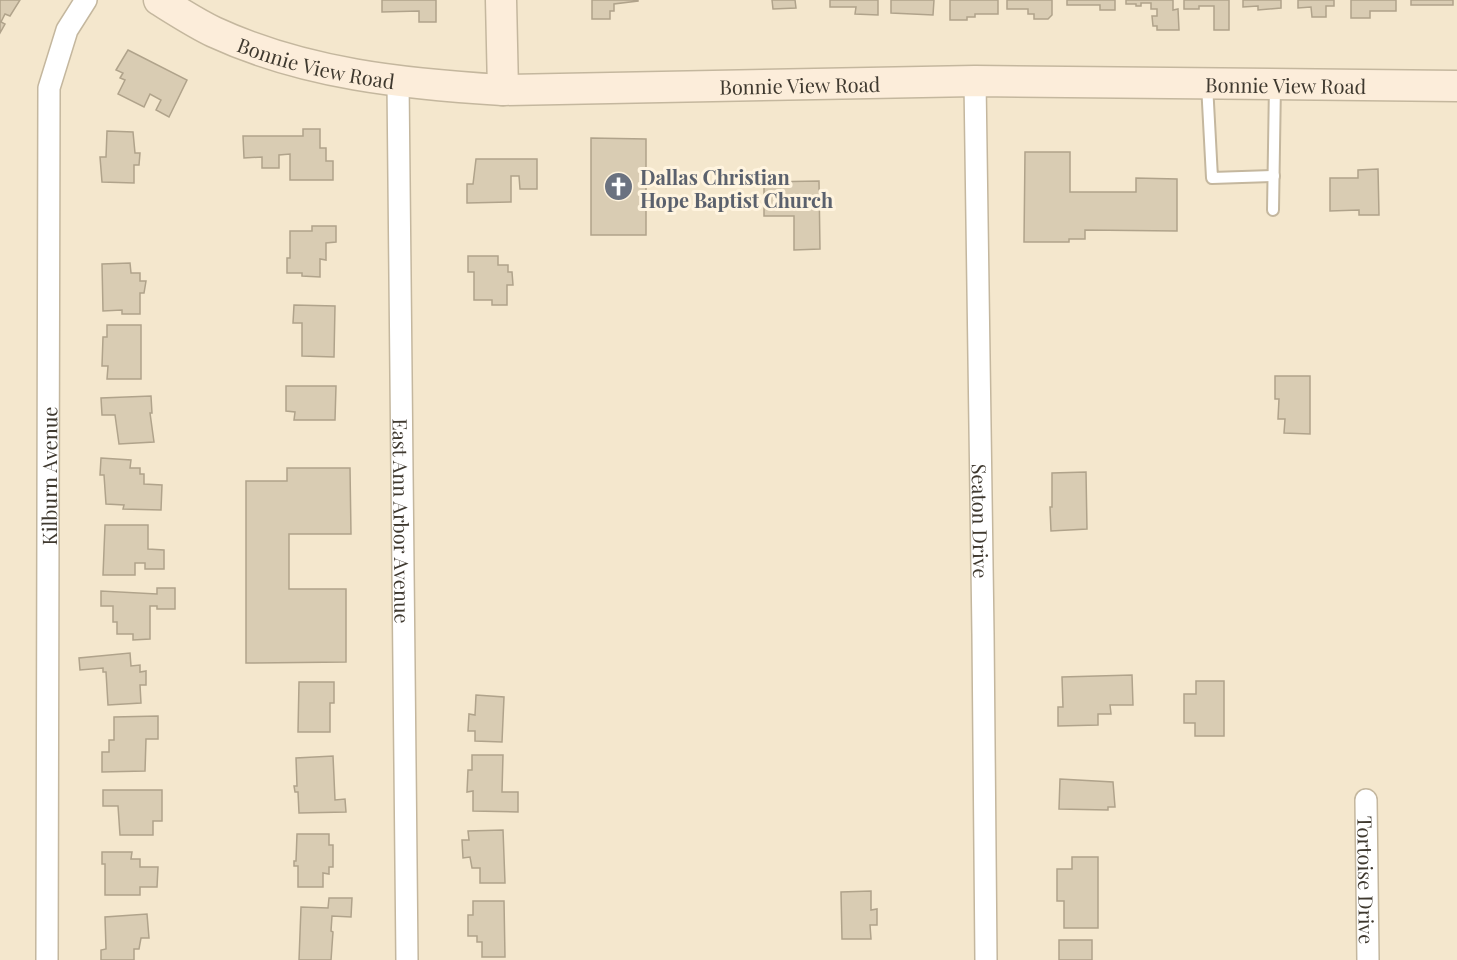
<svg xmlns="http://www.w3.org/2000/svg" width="1457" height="960" font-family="'Playfair Display',serif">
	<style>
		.building { fill: #d9ccb3; stroke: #b0a38b; stroke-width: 1.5 }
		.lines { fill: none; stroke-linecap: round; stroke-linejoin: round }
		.lane-casing { stroke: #c4b79e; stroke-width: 14 }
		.street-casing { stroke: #c4b79e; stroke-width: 24 }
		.secondary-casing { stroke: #c4b79e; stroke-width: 33 }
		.lane { stroke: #fff; stroke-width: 10 }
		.street { stroke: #fff; stroke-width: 21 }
		.secondary { stroke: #fcedda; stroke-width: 30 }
		.labels { text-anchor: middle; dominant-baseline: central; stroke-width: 6; stroke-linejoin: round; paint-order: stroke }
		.street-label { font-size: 20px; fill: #3f392f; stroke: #fff4df }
		.worship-label { font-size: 20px; font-weight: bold; fill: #5b616d; stroke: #fff4df; text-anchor: start }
	</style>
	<rect width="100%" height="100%" fill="#f4e7cd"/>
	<g class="building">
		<path d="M0,0H20L10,16L5,14L1,22L5,24L0,33Z"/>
		<path d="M382,0H436V22H419V11L382,12Z"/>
		<path d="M592,0H638V1L614,4V11H610V19H592Z"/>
		<path d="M772,0H795L796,8L773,9Z"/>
		<path d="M830,0H878V15L855,14L856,7H830Z"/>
		<path d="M891,0H934L933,15L891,13Z"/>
		<path d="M950,0H998V14H975V17H967V20H950Z"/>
		<path d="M1007,0H1052V15L1048,19H1034V14H1028V9H1007Z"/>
		<path d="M1067,0H1115V10H1100V5H1067Z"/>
		<path d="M1126,0H1173V10L1178,9L1179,30H1157V26H1153L1152,16H1157V9H1151V3H1141V6H1136V4H1126Z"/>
		<path d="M1184,0H1229V30H1214V6H1199V9H1184Z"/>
		<path d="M1243,0H1281V8L1258,10V6L1243,7Z"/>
		<path d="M1298,0H1334V6H1326V17H1312L1311,7L1298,8Z"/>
		<path d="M1351,0H1396V11H1370V18H1351Z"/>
		<rect x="1411" y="0" width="42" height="5"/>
		<path d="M128,50L187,80L169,117L156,110L161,100L150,94L144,107L118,94L125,80L120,78L123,73L116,70Z"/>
		<path d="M303,129H320V148H326V161H333V180H290V154L279,155V168H262V157L244,158L243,136H303Z"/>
		<path d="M107,131L133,132L135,153H140L139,165H134V183L102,182L100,157H106Z"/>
		<path d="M591,138L646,139V235H591Z"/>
		<path d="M1025,152H1070V192H1136V178L1177,179V231L1085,230V239H1069V242H1024Z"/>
		<path d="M476,159H537V189H520L519,176H511V202L467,203V184H473Z"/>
		<path d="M1378,169L1379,215H1359V210L1330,211V178H1358V170Z"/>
		<path d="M819,181L820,249L794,250V216H764V182Z"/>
		<path d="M312,226H336V242L326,243V260L320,259V277L302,276V273H287V258H290V231H312Z"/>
		<path d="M468,256H498V265H508V272H512L513,285H507V305H492V300H474V272H468Z"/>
		<path d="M130,263L131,273H140V281H146L144,293H140V314H122V310L103,311L102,264Z"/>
		<path d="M294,305L335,306L334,357L302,356V323H293Z"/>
		<path d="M107,325H141V379H107L108,366H102L103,337H107Z"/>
		<path d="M1275,376H1310V434L1284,433L1285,419H1278L1279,399H1275Z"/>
		<path d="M286,386H336L335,420H294L295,412L286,411Z"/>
		<path d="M151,396L152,413H150L154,442L119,444L115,415H102L101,398Z"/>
		<path d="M101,458L131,460L130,468H140V474H144V484L162,485L161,510L123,509L124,505L106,504L104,475H100Z"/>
		<path d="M287,468H350L351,534H289V589H346V662L246,663V481H287Z"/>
		<path d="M1086,472L1087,529L1051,531L1050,507H1052V473Z"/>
		<path d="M105,525H148V549L164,550V569H145V563H135V575H103Z"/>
		<path d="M157,588H175V609H157V606H150V639L133,640V634H117V622H113V606H101V591L157,594Z"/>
		<path d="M130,653L131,666L140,665V672L146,671V685H140L141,703L108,705L106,672H103V668L80,670L79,658Z"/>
		<path d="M1132,675L1133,705H1110L1111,714H1098V725L1058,726V707H1063L1062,677Z"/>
		<path d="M1196,681H1224V736H1195V723H1184V694H1196Z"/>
		<path d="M299,682H334V703H330V732H298Z"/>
		<path d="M476,695L504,697L502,742L475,741V731H468L469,714L475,715Z"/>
		<path d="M158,716V739H146L145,771L102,772V752H109V740H114V717Z"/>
		<path d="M472,755H503L502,792H518V812L473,811V791L467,792L468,770H472Z"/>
		<path d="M333,756L335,800L345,799L346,812L299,813L298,792H295L294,786H297L296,758Z"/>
		<path d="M1060,779L1113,782L1115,807H1108V810L1059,809Z"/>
		<path d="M103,790H162V821H153V835H120L118,806H103Z"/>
		<path d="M503,830L505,883H480V868H472L470,857L463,858L462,840H469L468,831Z"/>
		<path d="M297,834H329V845H333V867H329V874L323,873V887H298V866H294V861H296Z"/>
		<path d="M102,852H132L131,859H140V867H158L157,887H140V895H105V864H102Z"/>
		<path d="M1072,857H1098V928H1064V901H1057V869H1072Z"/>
		<path d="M871,891V910L877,909V925H870L871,939H842L841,892Z"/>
		<path d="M329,898H352L351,917L332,916L331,931L333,932L331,960H299L301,907L328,908Z"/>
		<path d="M473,901H504L505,957H482V942H477V936H468V915H473Z"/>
		<path d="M147,914L149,938H141L139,949H134V960H101V950L106,949L105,917Z"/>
		<rect x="1059" y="940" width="33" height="20"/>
	</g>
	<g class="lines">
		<defs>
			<g id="lane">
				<path d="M1207,84L1212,178L1274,176"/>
				<path d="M1273,210L1275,84"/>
			</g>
			<g id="street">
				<path id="s1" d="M398,81L407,960"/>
				<path id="s2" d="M975,81L983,634L986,960"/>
				<path id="s3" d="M1366,800L1368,960"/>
				<path id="s4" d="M47,960L49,88L67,30L86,0"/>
			</g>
			<g id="secondary">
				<path id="s5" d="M159,0C177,11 195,23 214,32C305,74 404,84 503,90L975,81L1457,86"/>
				<path d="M501,0L503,90"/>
			</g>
		</defs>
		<use href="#lane" class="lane-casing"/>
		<use href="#street" class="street-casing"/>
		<use href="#secondary" class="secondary-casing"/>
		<use href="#lane" class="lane"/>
		<use href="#street" class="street"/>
		<use href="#secondary" class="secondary"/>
	</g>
	<defs>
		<symbol id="church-disc" viewBox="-11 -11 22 22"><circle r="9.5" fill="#6b7280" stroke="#fff4df"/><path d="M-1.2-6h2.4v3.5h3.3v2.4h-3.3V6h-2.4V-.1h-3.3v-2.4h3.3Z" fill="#fff"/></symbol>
	</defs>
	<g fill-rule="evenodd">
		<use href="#church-disc" x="602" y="170" width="33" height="33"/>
	</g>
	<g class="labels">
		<g class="street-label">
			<text stroke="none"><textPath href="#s5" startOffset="171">Bonnie View Road</textPath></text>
			<text stroke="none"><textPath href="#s5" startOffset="1143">Bonnie View Road</textPath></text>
			<text stroke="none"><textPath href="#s5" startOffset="657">Bonnie View Road</textPath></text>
			<text stroke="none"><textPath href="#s4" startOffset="484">Kilburn Avenue</textPath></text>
			<text stroke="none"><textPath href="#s1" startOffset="440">East Ann Arbor Avenue</textPath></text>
			<text stroke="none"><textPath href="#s2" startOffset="440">Seaton Drive</textPath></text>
			<text stroke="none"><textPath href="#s3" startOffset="80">Tortoise Drive</textPath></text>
		</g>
		<g class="worship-label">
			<text x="640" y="176">Dallas Christian<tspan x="640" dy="23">Hope Baptist Church</tspan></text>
		</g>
	</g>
</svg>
